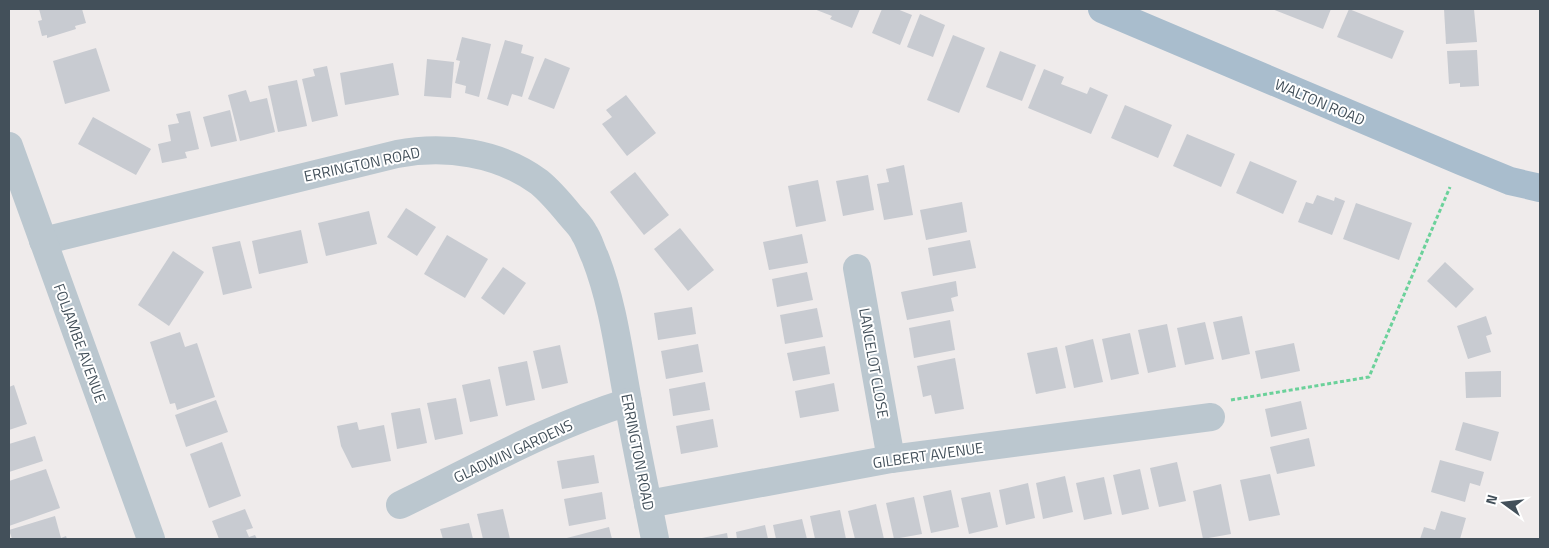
<svg xmlns="http://www.w3.org/2000/svg" width="1549" height="548" font-family="'Titillium Web',sans-serif">
	<style>
		.building { fill: #c8cbd1 }
		.lines { fill: none; stroke-linecap: round; stroke-linejoin: round }
		.path { stroke: #6bd19a; stroke-width: 3; stroke-dasharray: 4 2.5; stroke-linecap: butt }
		.minor { stroke: #bbc7cf; stroke-width: 28 }
		.tertiary { stroke: #bbc7cf; stroke-width: 28 }
		.primary { stroke: #a9bdcd; stroke-width: 28 }
		.labels { text-anchor: middle; dominant-baseline: central; stroke-width: 4; stroke-linejoin: round; paint-order: stroke }
		.street-label { font-size: 15px; fill: #43505a; stroke: #fff }
	</style>
	<rect width="100%" height="100%" fill="#efebeb"/>
	<g class="building">
		<path d="M39,9H82L86,23L75,26L76,29L47,38V35L42,36L38,21L42,20Z"/>
		<path d="M814,9H860L852,28L830,19L832,16Z"/>
		<path d="M882,9H897L912,15L900,45L872,33Z"/>
		<path d="M1272,9H1331L1323,29Z"/>
		<path d="M1349,9L1404,31L1392,59L1337,37Z"/>
		<path d="M1444,9H1474L1477,42L1446,44Z"/>
		<path d="M920,14L945,25L933,57L907,47Z"/>
		<path d="M953,35L985,48L959,113L927,100Z"/>
		<path d="M462,37L491,44L479,97L465,93L466,86L455,83L460,61L456,60Z"/>
		<path d="M505,40L523,45L521,53L534,57L522,97L512,94L508,106L487,99Z"/>
		<path d="M96,48L110,91L65,104L53,61Z"/>
		<path d="M1477,50L1479,86L1460,87V83L1449,84L1447,51Z"/>
		<path d="M1000,51L1036,65L1022,101L986,87Z"/>
		<path d="M545,58L570,68L554,109L528,99Z"/>
		<path d="M427,59L454,62L451,98L424,96Z"/>
		<path d="M393,63L399,95L345,105L340,73Z"/>
		<path d="M327,66L338,116L312,122L302,79L315,76L313,69Z"/>
		<path d="M1044,69L1064,77L1061,84L1087,94L1090,87L1108,95L1091,134L1028,108Z"/>
		<path d="M297,80L307,126L278,132L268,86Z"/>
		<path d="M246,90L250,102L267,98L275,132L240,141L228,95Z"/>
		<path d="M626,95L656,133L627,156L602,124L612,117L606,110Z"/>
		<path d="M1125,105L1172,125L1158,158L1111,138Z"/>
		<path d="M230,110L237,141L211,147L203,117Z"/>
		<path d="M190,111L199,149L185,152L187,158L162,163L158,144L171,141L168,125L179,123L176,114Z"/>
		<path d="M93,117L151,149L136,175L78,144Z"/>
		<path d="M1187,134L1235,154L1221,187L1173,166Z"/>
		<path d="M1250,161L1297,181L1283,214L1236,193Z"/>
		<path d="M904,165L913,215L884,220L877,184L889,182L886,169Z"/>
		<path d="M635,172L669,215L644,235L610,192Z"/>
		<path d="M868,175L874,210L843,216L836,181Z"/>
		<path d="M818,180L826,221L796,227L788,186Z"/>
		<path d="M1317,195L1334,201L1335,197L1345,201L1332,235L1298,222L1306,202L1313,204Z"/>
		<path d="M962,202L967,232L926,240L920,210Z"/>
		<path d="M1356,203L1412,223L1399,260L1343,239Z"/>
		<path d="M406,208L436,227L417,256L387,237Z"/>
		<path d="M369,211L377,244L326,256L318,223Z"/>
		<path d="M680,228L714,270L688,291L654,249Z"/>
		<path d="M301,230L308,263L259,274L252,241Z"/>
		<path d="M802,234L808,263L769,270L763,242Z"/>
		<path d="M447,235L488,259L465,298L424,274Z"/>
		<path d="M970,240L976,268L933,276L928,248Z"/>
		<path d="M240,241L252,288L223,295L212,247Z"/>
		<path d="M173,251L204,272L169,326L138,305Z"/>
		<path d="M1445,262L1474,289L1456,308L1427,281Z"/>
		<path d="M503,267L526,283L504,315L481,298Z"/>
		<path d="M807,272L813,300L777,307L772,279Z"/>
		<path d="M956,281L958,296L951,298L954,311L907,320L901,292Z"/>
		<path d="M692,307L696,334L658,340L654,313Z"/>
		<path d="M817,308L823,337L785,344L780,315Z"/>
		<path d="M1242,316L1250,354L1222,360L1213,322Z"/>
		<path d="M1486,316L1492,334L1486,336L1491,352L1468,359L1457,326Z"/>
		<path d="M950,320L955,350L914,358L909,328Z"/>
		<path d="M1205,322L1214,359L1185,365L1177,328Z"/>
		<path d="M1167,324L1176,367L1148,373L1138,330Z"/>
		<path d="M180,332L185,347L197,343L215,397L177,410L175,403L170,404L150,342Z"/>
		<path d="M1130,333L1139,374L1111,380L1102,339Z"/>
		<path d="M1093,339L1103,382L1074,388L1065,346Z"/>
		<path d="M1294,343L1300,371L1261,379L1255,351Z"/>
		<path d="M698,344L703,372L666,379L661,351Z"/>
		<path d="M560,345L568,383L542,389L533,351Z"/>
		<path d="M825,346L830,374L793,381L787,353Z"/>
		<path d="M1057,347L1066,388L1036,394L1027,353Z"/>
		<path d="M955,358L964,409L935,414L931,395L923,397L917,366Z"/>
		<path d="M527,361L535,400L506,406L498,367Z"/>
		<path d="M1501,371V397L1466,398L1465,372Z"/>
		<path d="M490,379L498,416L470,422L462,385Z"/>
		<path d="M705,382L710,410L673,416L669,389Z"/>
		<path d="M834,383L839,411L800,418L795,391Z"/>
		<path d="M14,385L27,424L9,430V387Z"/>
		<path d="M456,398L463,434L435,440L427,403Z"/>
		<path d="M216,400L228,432L186,447L175,415Z"/>
		<path d="M1301,401L1307,429L1271,437L1265,409Z"/>
		<path d="M420,408L427,443L397,449L391,413Z"/>
		<path d="M713,419L718,447L681,454L676,426Z"/>
		<path d="M357,422L359,430L384,425L391,461L352,468L341,446L337,426Z"/>
		<path d="M1463,422L1499,432L1491,461L1455,450Z"/>
		<path d="M35,436L43,461L9,472V444Z"/>
		<path d="M1309,438L1315,466L1277,474L1270,447Z"/>
		<path d="M222,442L241,496L209,508L190,454Z"/>
		<path d="M594,455L599,483L562,489L557,461Z"/>
		<path d="M1440,460L1484,472L1480,486L1470,483L1465,502L1431,492Z"/>
		<path d="M1177,462L1186,501L1159,507L1150,468Z"/>
		<path d="M46,469L60,508L9,526V481Z"/>
		<path d="M1140,469L1149,509L1122,515L1113,475Z"/>
		<path d="M1270,474L1280,515L1249,521L1240,480Z"/>
		<path d="M1065,476L1073,512L1043,519L1036,483Z"/>
		<path d="M1104,477L1112,514L1084,520L1076,483Z"/>
		<path d="M1028,483L1035,518L1006,525L999,490Z"/>
		<path d="M1221,484L1231,534L1203,539L1193,491Z"/>
		<path d="M951,490L959,527L931,533L923,496Z"/>
		<path d="M602,492L606,519L569,526L564,499Z"/>
		<path d="M990,492L998,527L969,534L961,498Z"/>
		<path d="M914,497L922,534L894,539L886,503Z"/>
		<path d="M876,504L884,539H855L848,511Z"/>
		<path d="M245,509L253,528L246,530L249,537L255,535L257,539H219L212,521Z"/>
		<path d="M503,509L510,539H483L477,514Z"/>
		<path d="M840,510L846,539H815L810,516Z"/>
		<path d="M1441,511L1466,518L1460,539H1420L1424,527L1435,530Z"/>
		<path d="M55,516L61,538L66,536L67,539H12L9,530Z"/>
		<path d="M802,519L807,539H776L773,525Z"/>
		<path d="M469,523L473,539H443L440,529Z"/>
		<path d="M765,525L768,539H737L736,532Z"/>
		<path d="M609,527L612,539H563Z"/>
		<path d="M727,533L728,539H702V538Z"/>
	</g>
	<g class="lines">
		<path class="path" d="M1231,400L1369,377L1450,187"/>
		<g class="minor">
			<path d="M43,241L397,154C445,145 498,152 539,182C550,191 561,204 570,215C575,221 581,226 584,233C589,240 591,249 595,257C613,303 619,353 628,401C636,447 646,493 655,539"/>
			<path d="M857,268L891,459"/>
			<path d="M648,504L891,459L1211,417"/>
			<path d="M400,505C475,469 548,427 628,402"/>
		</g>
		<path class="tertiary" d="M9,146L151,539"/>
		<path class="primary" d="M1102,9L1461,161L1510,181L1540,188"/>
	</g>
	<g class="labels">
		<g class="street-label">
			<text transform="translate(1320 102) rotate(23)">WALTON ROAD</text>
			<text transform="translate(362 164) rotate(-12)">ERRINGTON ROAD</text>
			<text transform="translate(80 343) rotate(70)">FOLJAMBE AVENUE</text>
			<text transform="translate(874 363) rotate(80)">LANCELOT CLOSE</text>
			<text transform="translate(513 451) rotate(-25)">GLADWIN GARDENS</text>
			<text transform="translate(638 452) rotate(79)">ERRINGTON ROAD</text>
			<text transform="translate(928 455) rotate(-8)">GILBERT AVENUE</text>
		</g>
	</g>
	<rect width="1549" height="548" fill="none" stroke="#43505a" stroke-width="20"/>
	<g transform="translate(1504 503) rotate(285)" stroke="#ffffff" stroke-width="4" paint-order="stroke">
	<path d="M0-4L9 19L0 12L-9 19Z" fill="#43505a"/>
	<text y="-8" font-size="14" font-weight="bold" text-anchor="middle" fill="#43505a">N</text>
	</g>
</svg>
